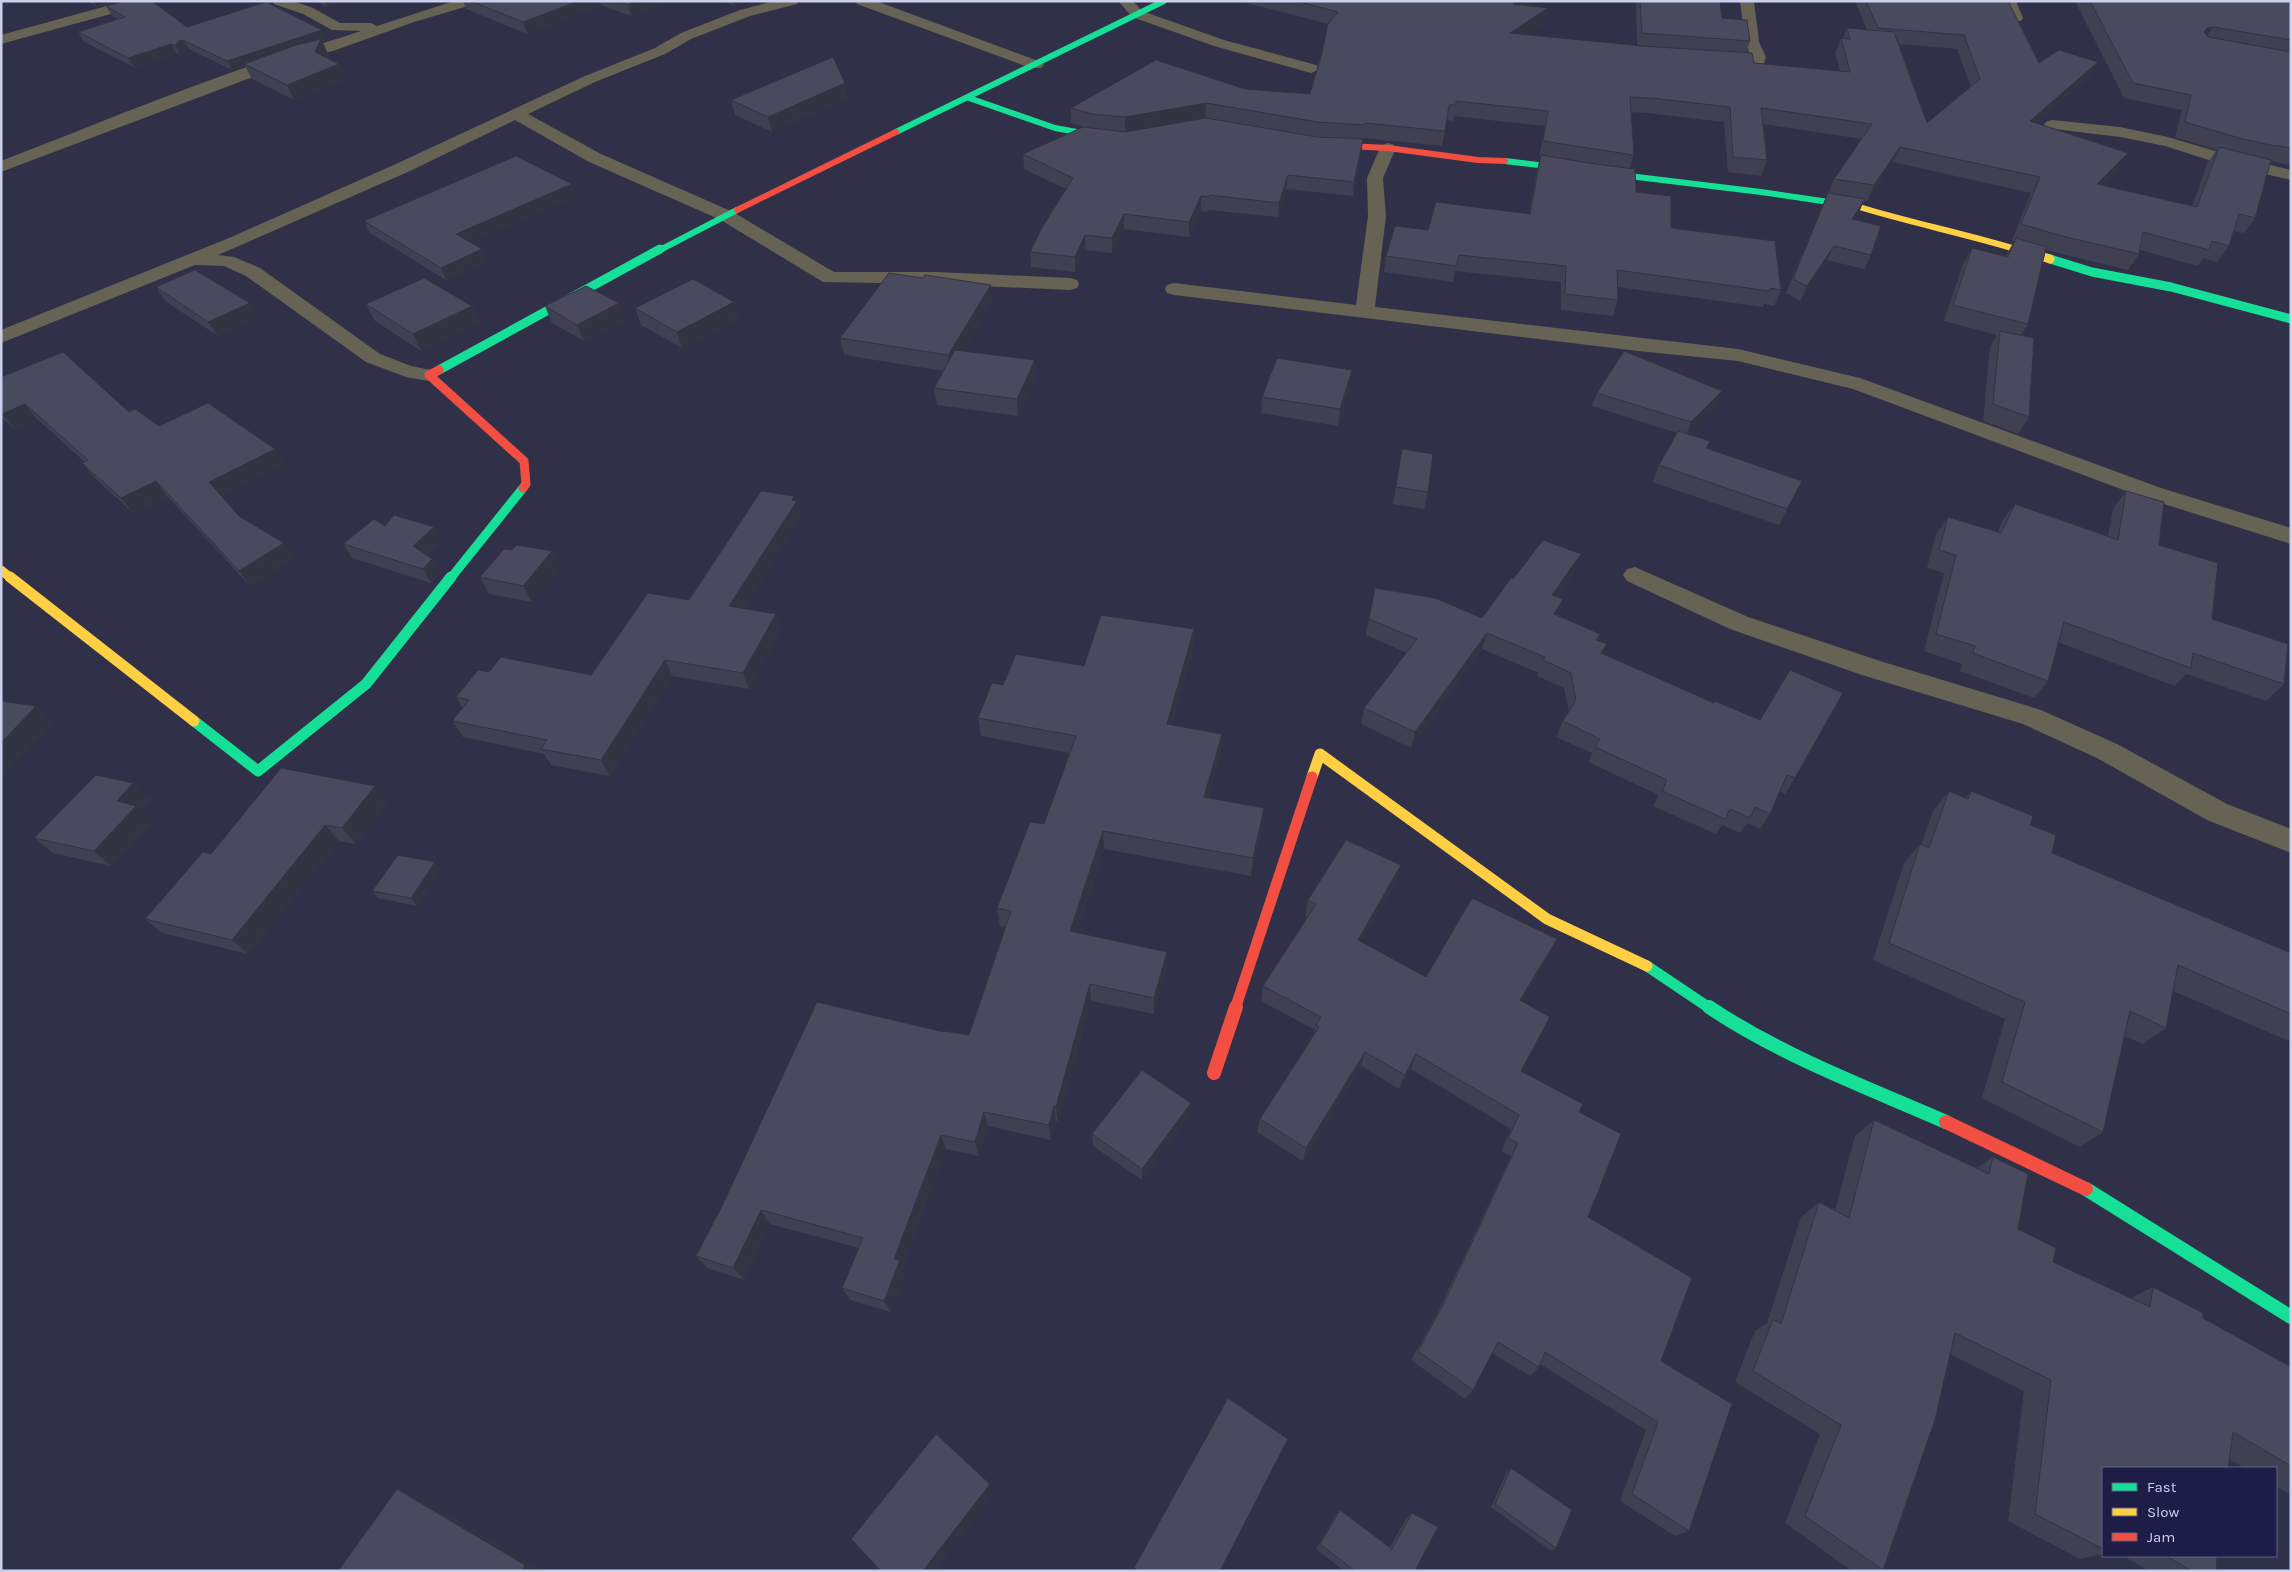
<svg xmlns="http://www.w3.org/2000/svg" width="2292" height="1572" font-family="Karla,sans-serif">
	<style>
		.lines { fill: none; stroke-linecap: round; stroke-linejoin: round }
		.street { fill: #666354; fill-rule: evenodd }
		.fast-far3 { stroke: #16e098; stroke-width: 6 }
		.fast-far2 { stroke: #16e098; stroke-width: 9 }
		.fast-far1 { stroke: #16e098; stroke-width: 11 }
		.fast { stroke: #16e098; stroke-width: 14 }
		.slow-far2 { stroke: #ffcf43; stroke-width: 6 }
		.slow-far1 { stroke: #ffcf43; stroke-width: 9 }
		.slow { stroke: #ffcf43; stroke-width: 11 }
		.jam-far3 { stroke: #f24e42; stroke-width: 6 }
		.jam-far2 { stroke: #f24e42; stroke-width: 9 }
		.jam-far1 { stroke: #f24e42; stroke-width: 11 }
		.jam { stroke: #f24e42; stroke-width: 14 }
		.wall { fill: #3f4051; fill-rule: evenodd }
		.shaded-wall { fill: #333442 }
		.building { fill: #494a5e; stroke: #333442 }
	</style>
	<rect width="100%" height="100%" fill="#303148"/>
	<g class="lines">
		<g class="street">
			<path d="M125,1H149L147,4L1,44V35Z"/>
			<path d="M272,1H293L313,8L340,23H371L377,26L454,1H477L475,4L414,22L333,51L303,58L1,172V161C98,124 194,83 292,52C315,45 338,39 361,31L332,30L303,14L274,4Z"/>
			<path d="M774,1H799L797,4L750,16L691,39L665,54L595,82L528,114L601,154L733,212L834,272H937L1070,278L1077,280L1079,284L1077,288L1070,290L937,284L823,282L721,220L589,162L515,120L410,171L218,255L234,257L260,268L380,354L411,366L436,371L439,375L436,379L429,381L406,377L366,362L246,276L224,266L195,265L1,343V330L229,238L398,163L585,76L655,48L681,33L740,10Z"/>
			<path d="M855,1H876L1041,62L1044,65L1041,68H1031L857,4Z"/>
			<path d="M1121,1H1133L1142,11L1224,40L1316,65L1319,68L1316,71L1311,73L1214,46L1132,17L1120,3Z"/>
			<path d="M1740,1H1754L1759,42L1766,57L1763,66L1758,67L1715,63L1708,59L1715,55L1751,58L1745,42Z"/>
			<path d="M2002,1H2016L2023,18L2021,21H2011Z"/>
			<path d="M2052,120L2120,127L2168,137L2232,156L2291,170V180L2221,164L2165,146L2120,137L2046,128L2044,125L2046,122Z"/>
			<path d="M1388,143L1394,145L1396,148L1383,178L1386,216L1375,307L1738,349L1860,378L2161,488L2291,528V544L2145,498L1853,389L1738,361L1638,351L1174,295L1167,293L1165,289L1167,285L1174,283L1356,305L1368,216L1367,178L1380,148L1382,145Z"/>
			<path d="M1635,567L1748,617L1880,661L2041,710L2117,744L2227,804L2291,829V853L2207,820L2097,758L2023,724L1862,675L1730,629L1627,581L1623,575L1627,569Z"/>
		</g>
		<g class="fast-far3">
			<path d="M969,98L1055,128L1109,138"/>
			<path d="M896,132L1164,1"/>
			<path d="M1505,161L1761,192L1856,206"/>
			<path d="M658,251L737,210"/>
		</g>
		<g class="fast-far2">
			<path d="M2050,259L2092,272L2171,287L2291,319"/>
			<path d="M439,370L660,249"/>
			<path d="M450,579L523,488"/>
		</g>
		<g class="fast-far1">
			<path d="M194,721L258,771L366,684L451,577"/>
			<path d="M1647,966L1711,1009"/>
		</g>
		<g class="fast">
			<path d="M1709,1007C1782,1056 1866,1087 1946,1122"/>
			<path d="M2086,1189L2291,1317"/>
		</g>
		<path class="slow-far2" d="M1856,206C1911,223 1967,234 2022,251"/>
		<g class="slow-far1">
			<path d="M2018,249L2050,259"/>
			<path d="M1,570L12,579"/>
		</g>
		<g class="slow">
			<path d="M10,577L194,721"/>
			<path d="M1312,777L1320,754L1547,919L1647,966"/>
		</g>
		<g class="jam-far3">
			<path d="M1326,145L1388,148L1478,160L1505,161"/>
			<path d="M737,210L896,132"/>
		</g>
		<path class="jam-far2" d="M439,370L429,375L524,461L526,484L523,488"/>
		<path class="jam-far1" d="M1235,1009L1312,777"/>
		<g class="jam">
			<path d="M1214,1073L1236,1007"/>
			<path d="M1946,1122L2086,1189"/>
		</g>
	</g>
	<g class="wall">
		<path d="M87,1H117L97,7Z"/>
		<path d="M315,1H346L327,7Z"/>
		<path d="M463,1H669L631,16L601,5L527,34L466,9Z"/>
		<path d="M722,1H748L735,6Z"/>
		<path d="M1239,1H1535L1534,4L1531,6L1545,22L1526,35L1637,46L1636,1H1720L1722,18L1750,41L1746,53L1754,63L1840,71L1835,53L1841,38H1843L1847,28L1867,30L1855,1H2008L2039,63L2090,76L2037,123L2119,168L2102,185L2192,206L2208,162L2217,150L2175,137L2182,110L2124,98L2075,1H2291V161L2288,165L2271,161L2255,218L2244,233L2233,231L2229,246L2217,262L2203,258L2198,266L2140,250L2139,254L2128,270L2046,250L2028,324L2021,335L2029,417L2018,434L1983,421L1990,347L1997,335L1944,321L1963,264L1972,248L2006,256L2014,241L2012,240L2031,193L1893,162L1867,201H1864L1858,214L1854,219L1871,255L1864,269L1827,260L1800,301L1786,293L1834,179L1862,139L1763,124L1767,160L1761,176L1728,172L1724,122L1647,113L1631,112L1634,155L1630,168L1636,192L1671,228L1781,290L1774,306L1764,304L1763,307L1618,287V300L1613,316L1561,310V282L1455,271L1453,282L1384,272L1386,256L1428,230L1529,214L1537,170L1540,157H1539L1545,126L1454,116L1453,121L1447,120L1442,146L1363,138L1361,153L1353,196L1286,189L1278,217L1209,210L1208,212L1201,211L1189,237L1124,229L1112,253L1085,250L1075,272L1031,267L1030,252L1066,189L1024,169L1023,154L1084,127L1071,123V108L1245,89L1310,94L1322,53L1329,24ZM1899,44L1957,49L1971,87L1927,123Z"/>
		<path d="M106,6L187,27L322,30L327,40L322,41L328,54L326,57L339,64L346,79L294,100L252,79L245,66L232,70L189,49L184,51L181,56L177,53L134,67L84,42L78,32L118,19L112,16Z"/>
		<path d="M847,98L772,132L735,115L731,100Z"/>
		<path d="M577,196L470,242L482,249L487,261L446,280L370,233L364,221Z"/>
		<path d="M156,287L258,317L218,336L165,301Z"/>
		<path d="M993,301L963,351L1036,376L1018,416L937,405L934,388L944,371L844,355L840,338Z"/>
		<path d="M366,304L472,306L479,322L421,351L375,321Z"/>
		<path d="M545,306L624,320L584,341L552,323Z"/>
		<path d="M635,308L739,318L682,348L641,325Z"/>
		<path d="M1,377L129,412L159,426L285,464L222,496L239,516L295,558L250,586L167,496L133,513L95,478L82,463L85,462L37,419L15,429L1,417Z"/>
		<path d="M1350,386L1338,426L1261,413L1262,397Z"/>
		<path d="M1722,391L1717,404L1688,434L1710,441L1707,448L1802,481L1779,525L1652,482L1659,465L1677,433L1592,406L1597,393Z"/>
		<path d="M1402,449L1428,492L1424,509L1393,504Z"/>
		<path d="M2126,491L2159,545L2212,619L2284,684L2266,701L2186,674L2175,686L2058,642L2048,681L2034,698L1960,671L1962,664L1924,651L1944,573L1927,568L1936,534L1948,517L1998,532L2002,521L2015,504L2108,536L2113,509Z"/>
		<path d="M797,501L801,517L743,609L776,614L781,630L749,689L672,676L610,776L551,765L544,754L463,737L452,721L463,708L456,697L489,672L591,675L689,600L796,501Z"/>
		<path d="M385,526L442,541L426,555L432,559L440,572L431,583L352,558L343,544Z"/>
		<path d="M512,550L552,551L560,567L532,602L489,594L480,577Z"/>
		<path d="M1575,571L1557,597L1558,615L1600,634L1598,641L1603,654L1795,778L1785,794L1780,791L1770,814L1760,829L1747,823L1740,833L1722,825L1716,834L1653,806L1659,795L1588,762L1592,753L1556,737L1563,721L1569,712L1564,688L1537,676L1539,673L1482,649L1411,748L1361,724L1364,708L1407,653L1366,635L1375,588L1482,618L1513,579Z"/>
		<path d="M1194,629L1193,648L1172,725L1222,734L1220,753L1208,798L1264,808L1262,826L1251,876L1104,849L1077,933L1167,952L1166,968L1154,1014L1091,1001L1058,1122L1056,1120L1051,1140L988,1126L979,1156L946,1149L903,1265L906,1273L891,1312L850,1300L842,1288L859,1248L770,1224L744,1280L707,1268L696,1256L944,1032L969,1035L1006,927L1000,926L997,908L1044,824L1070,753L981,736L978,718L1003,685L1084,666Z"/>
		<path d="M1949,791L1965,798L1971,791L2030,825L2052,853L2291,953V1042L2173,991L2166,1028L2143,1044L2125,1036L2103,1132L2080,1147L1982,1098L2005,1019L1873,960L1904,863L1920,844L1921,845L1933,811Z"/>
		<path d="M150,799L140,809L153,821L111,866L53,853L34,838Z"/>
		<path d="M388,801L356,844L339,841L248,954L162,933L145,919L211,854Z"/>
		<path d="M441,870L417,906L378,898L372,891Z"/>
		<path d="M1396,881L1361,942L1426,977L1557,939L1549,954L1521,1001V1071L1579,1112L1588,1217L1661,1361L1689,1531L1675,1536L1620,1501L1646,1430L1540,1364L1539,1367L1530,1376L1492,1353L1473,1390L1465,1399L1411,1360L1436,1316L1511,1156L1501,1151L1511,1129L1411,1069L1399,1089L1361,1066L1303,1161L1257,1132L1260,1119L1313,1035L1315,1030L1261,1001L1263,986L1307,917L1305,916L1308,900Z"/>
		<path d="M1191,1103L1190,1115L1142,1180L1093,1146L1092,1134Z"/>
		<path d="M1874,1120L1977,1168L1993,1157L2018,1229L2053,1262L2131,1298L2153,1287L2203,1318L2291,1367V1495L2276,1486V1468H2245L2229,1459L2103,1468V1554L2080,1559L2008,1521L2024,1391L1950,1354L1883,1570L1852,1571L1785,1523L1820,1434L1735,1382L1755,1331L1767,1323L1801,1217L1819,1202L1835,1211L1855,1136Z"/>
		<path d="M1511,1468L1556,1548L1551,1551L1491,1507L1507,1471Z"/>
		<path d="M1340,1510L1390,1547L1406,1519L1412,1513L1415,1571H1344L1316,1549L1335,1516Z"/>
		<path d="M2123,1556H2217L2216,1571H2149Z"/>
	</g>
	<g class="shaded-wall">
		<path d="M93,1H117L97,7Z"/>
		<path d="M325,1H346L327,7Z"/>
		<path d="M579,1H600L601,5L527,34L523,22Z"/>
		<path d="M638,1H669L631,16L628,5Z"/>
		<path d="M733,1H748L735,6Z"/>
		<path d="M1517,1H1535L1534,4L1510,18L1513,4Z"/>
		<path d="M1548,8L1545,22L1507,48L1510,33Z"/>
		<path d="M2213,27L2204,41V32L2207,28Z"/>
		<path d="M322,30L327,40L322,41L328,54L322,66L315,52L244,64L245,66L232,70L227,61Z"/>
		<path d="M183,40L189,49L184,51L181,56L175,46L179,41Z"/>
		<path d="M171,44L177,53L134,67L128,58Z"/>
		<path d="M2098,62L2090,76L2022,136L2030,121Z"/>
		<path d="M339,64L346,79L294,100L287,85Z"/>
		<path d="M845,83L847,98L772,132L768,117Z"/>
		<path d="M1206,103L1205,118L1125,132V117Z"/>
		<path d="M1363,139L1361,153L1353,196L1354,182Z"/>
		<path d="M1900,147L1893,162L1867,201L1874,185Z"/>
		<path d="M2128,153L2119,168L2088,200L2097,184Z"/>
		<path d="M1288,175L1286,189L1278,217L1279,203Z"/>
		<path d="M572,184L577,196L462,246L456,234Z"/>
		<path d="M1201,196V211L1189,237V222Z"/>
		<path d="M1865,199L1858,214L1845,233L1852,219Z"/>
		<path d="M1124,214V229L1112,253V238Z"/>
		<path d="M1085,235V250L1075,272V257Z"/>
		<path d="M1834,246L1827,260L1800,301L1807,286Z"/>
		<path d="M482,249L487,261L446,280L441,268Z"/>
		<path d="M991,285L993,301L951,372L948,355Z"/>
		<path d="M734,302L739,318L682,348L677,332Z"/>
		<path d="M250,303L258,317L218,336L208,322Z"/>
		<path d="M619,303L624,320L584,341L577,325Z"/>
		<path d="M472,306L479,322L421,351L413,334Z"/>
		<path d="M1035,360L1036,376L1018,416L1017,399Z"/>
		<path d="M1352,370L1350,386L1338,426L1340,409Z"/>
		<path d="M1722,391L1717,404L1686,436L1691,422Z"/>
		<path d="M25,404L37,419L15,429L2,414Z"/>
		<path d="M275,449L285,464L220,497L209,482Z"/>
		<path d="M156,481L167,496L133,513L121,498Z"/>
		<path d="M794,496L796,502L797,501L801,517L734,623L729,606Z"/>
		<path d="M434,527L442,541L421,559L413,546Z"/>
		<path d="M284,543L295,558L250,586L239,571Z"/>
		<path d="M552,551L560,567L532,602L523,586Z"/>
		<path d="M1581,554L1575,571L1547,611L1552,595Z"/>
		<path d="M432,559L440,572L431,583L423,569Z"/>
		<path d="M1563,599L1558,615L1554,614Z"/>
		<path d="M776,614L781,630L749,689L743,673Z"/>
		<path d="M1194,629L1193,648L1167,743V724Z"/>
		<path d="M1487,633L1482,649L1411,748L1415,732Z"/>
		<path d="M665,660L672,676L610,776L601,760Z"/>
		<path d="M36,706L53,722L1,778V743Z"/>
		<path d="M1222,734L1220,753L1203,816L1204,797Z"/>
		<path d="M133,783L150,799L140,809L153,821L111,866L94,851L117,801Z"/>
		<path d="M375,786L388,801L356,844L342,828Z"/>
		<path d="M1264,808L1262,826L1251,876L1253,858Z"/>
		<path d="M325,825L339,841L248,954L232,940Z"/>
		<path d="M1103,831L1104,849L1072,948L1070,931Z"/>
		<path d="M435,862L441,870L417,906L411,898Z"/>
		<path d="M1401,865L1396,881L1354,955L1358,940Z"/>
		<path d="M1557,939L1549,954L1513,1015L1520,1000Z"/>
		<path d="M1167,952L1166,968L1154,1014V998Z"/>
		<path d="M1090,984L1091,1001L1058,1122L1056,1107Z"/>
		<path d="M1365,1052L1361,1066L1303,1161L1306,1148Z"/>
		<path d="M1416,1054L1411,1069L1399,1089L1405,1075Z"/>
		<path d="M1191,1103L1190,1115L1142,1180V1169Z"/>
		<path d="M1054,1106L1056,1120L1051,1140L1049,1125Z"/>
		<path d="M984,1112L988,1126L979,1156L975,1142Z"/>
		<path d="M941,1135L946,1149L903,1265L906,1273L891,1312L884,1301L894,1259Z"/>
		<path d="M761,1210L770,1224L744,1280L733,1268Z"/>
		<path d="M990,1484L994,1493L935,1571H923Z"/>
		<path d="M397,1489L419,1497L543,1571H522Z"/>
	</g>
	<g class="building">
		<path d="M124,1H152L187,27L266,2L322,30L227,61L183,40L179,41L175,46L171,44L128,58L78,32L125,17L106,6Z"/>
		<path d="M471,1H579L523,22Z"/>
		<path d="M617,1H638L628,5Z"/>
		<path d="M1296,1H1517L1513,4L1548,8L1510,33L1642,46L1752,53L1754,63L1850,72L1841,38L1850,39L1847,28L1894,32L1927,123L1980,79L1964,35L1878,28L1866,1H2008L2039,63L2059,50L2098,62L2030,121L2128,153L2097,184L2197,207L2219,147L2271,160L2255,218L2239,214L2229,246L2212,241L2209,250L2143,232L2139,254L2062,236L2021,224L2040,177L1900,147L1874,185L1834,179L1872,124L1761,108L1767,160L1733,157L1730,107L1651,98L1630,97L1634,155L1543,141L1548,111L1456,101V105H1449L1445,131L1365,123V125L1318,122L1206,103L1125,117L1092,114L1071,108L1156,60L1245,89L1310,94L1322,53L1328,24L1338,12Z"/>
		<path d="M1640,1H1720L1722,18L1747,20L1750,41L1642,33Z"/>
		<path d="M2090,1H2291V40L2213,27L2207,28L2204,32L2208,37L2291,52V148L2275,145V146L2243,139L2185,122L2191,95L2133,83Z"/>
		<path d="M321,39L315,52L339,64L287,85L244,64L296,45Z"/>
		<path d="M833,57L845,83L768,117L731,100Z"/>
		<path d="M1206,118L1317,137L1363,139L1354,182L1288,175L1279,203L1210,195L1209,197L1201,196L1189,222L1124,214L1112,238L1085,235L1075,257L1030,252L1043,226L1073,178L1023,154L1083,127L1125,132Z"/>
		<path d="M1541,155L1595,164L1635,169L1636,192L1671,196V228L1775,241L1781,290L1770,288V291L1617,270L1618,300L1565,294L1566,266L1459,255L1456,266L1386,256L1395,226L1428,230L1436,202L1530,214Z"/>
		<path d="M516,156L572,184L456,234L482,249L441,268L364,221Z"/>
		<path d="M1828,193L1865,199L1852,219L1881,226L1871,255L1834,246L1807,286L1793,279Z"/>
		<path d="M2016,238L2046,247L2028,324L1953,305L1972,248L2008,257Z"/>
		<path d="M195,270L250,303L208,322L156,287Z"/>
		<path d="M889,273L923,278L925,275L991,285L948,355L840,338Z"/>
		<path d="M424,278L472,306L413,334L366,304Z"/>
		<path d="M693,279L734,302L677,332L635,308Z"/>
		<path d="M586,286L619,303L577,325L545,306Z"/>
		<path d="M2000,331L2034,338L2029,417L1993,404Z"/>
		<path d="M955,350L1035,360L1017,399L934,388Z"/>
		<path d="M1624,351L1722,391L1691,422L1597,393Z"/>
		<path d="M63,352L129,412L135,409L159,426L208,403L275,449L209,482L239,516L284,543L239,571L156,481L121,498L82,463L88,460L25,404L2,414L1,413V377Z"/>
		<path d="M1277,358L1352,370L1340,409L1262,397Z"/>
		<path d="M1678,431L1710,441L1706,448L1802,481L1787,509L1659,465Z"/>
		<path d="M1402,449L1433,454L1428,492L1396,487Z"/>
		<path d="M761,491L794,496L792,500L797,501L729,606L776,614L743,673L665,660L601,760L541,749L547,740L452,721L469,700L456,697L478,670L489,672L501,657L591,675L648,593L689,600Z"/>
		<path d="M2126,491L2164,502L2159,545L2218,563L2212,619L2288,644L2284,684L2193,653L2191,668L2064,622L2048,681L1973,653L1975,646L1936,634L1956,555L1939,550L1948,517L2001,533L2015,504L2118,540Z"/>
		<path d="M394,515L434,527L413,546L432,559L423,569L343,544L374,519L385,526Z"/>
		<path d="M1543,540L1581,554L1552,595L1563,599L1554,614L1600,634L1596,640L1607,644L1601,653L1714,703L1715,701L1760,720L1790,670L1843,693L1795,778L1787,775L1770,814L1755,807L1750,818L1730,809L1725,819L1662,791L1667,780L1595,747L1600,739L1563,721L1576,700L1571,673L1543,660L1545,657L1487,633L1415,732L1364,708L1417,639L1369,619L1375,588L1435,598L1482,618L1511,578L1513,579Z"/>
		<path d="M517,545L552,551L523,586L480,577L504,549L512,550Z"/>
		<path d="M1101,615L1194,629L1167,724L1222,734L1204,797L1264,808L1253,858L1103,831L1070,931L1167,952L1154,998L1090,984L1056,1107L1054,1106L1049,1125L984,1112L975,1142L941,1135L894,1259L900,1260L884,1301L842,1288L863,1238L761,1210L733,1268L696,1256L722,1206L817,1002L944,1032V1031L969,1035L1011,911L997,908L1030,822L1044,824L1076,736L978,718L992,683L1003,685L1016,654L1084,666Z"/>
		<path d="M1,701L36,706L1,743Z"/>
		<path d="M281,768L375,786L342,828L325,825L232,940L145,919L203,852L211,854Z"/>
		<path d="M96,775L133,783L117,801L136,806L94,851L34,838Z"/>
		<path d="M1949,791L1968,799L1971,791L2033,816L2030,825L2056,835L2052,853L2291,953V1014L2178,965L2166,1028L2130,1011L2103,1132L2002,1082L2025,1002L1889,943L1920,844L1929,848Z"/>
		<path d="M1346,840L1401,865L1358,940L1426,977L1472,898L1557,939L1520,1000L1550,1017L1521,1071L1583,1104L1579,1112L1621,1134L1588,1217L1692,1278L1661,1361L1732,1404L1689,1531L1632,1494L1658,1422L1545,1352L1539,1367L1498,1342L1473,1390L1418,1351L1443,1305L1518,1143L1508,1138L1519,1115L1416,1054L1405,1075L1365,1052L1306,1148L1260,1119L1319,1027L1316,1025L1321,1017L1263,986L1316,904L1308,900Z"/>
		<path d="M398,855L435,862L411,898L372,891Z"/>
		<path d="M1142,1070L1191,1103L1142,1169L1092,1134Z"/>
		<path d="M1874,1120L1989,1174L1993,1157L2028,1174L2018,1229L2056,1248L2053,1262L2150,1307L2153,1287L2203,1313V1318L2291,1367V1466L2233,1432L2228,1468H2103V1549L2035,1514L2051,1380L1955,1333L1935,1420L1883,1570L1805,1516L1841,1425L1753,1371L1773,1319L1781,1324L1819,1202L1849,1218Z"/>
		<path d="M1228,1398L1288,1439L1220,1571H1139L1134,1568Z"/>
		<path d="M936,1434L990,1484L923,1571H880V1570L851,1539Z"/>
		<path d="M1511,1468L1572,1510L1556,1548L1495,1504Z"/>
		<path d="M397,1489L525,1565L522,1571H338Z"/>
		<path d="M1340,1510L1392,1549L1412,1513L1438,1527L1415,1571H1355L1320,1544Z"/>
		<path d="M2166,1556H2217L2216,1571H2192Z"/>
	</g>
	<rect width="2292" height="1572" fill="none" stroke="#ccd0ec" stroke-width="5"/>
	<rect x="2102" y="1467" width="175" height="90" fill="#1d1d47" stroke="#636589"/>
	<rect x="2112" y="1483" width="25" height="8" fill="#16e098" stroke="#636589"/>
	<text x="2147" y="1492" font-size="15" fill="#ccd0ec">Fast</text>
	<rect x="2112" y="1508" width="25" height="8" fill="#ffcf43" stroke="#636589"/>
	<text x="2147" y="1517" font-size="15" fill="#ccd0ec">Slow</text>
	<rect x="2112" y="1533" width="25" height="8" fill="#f24e42" stroke="#636589"/>
	<text x="2147" y="1542" font-size="15" fill="#ccd0ec">Jam</text>
</svg>
